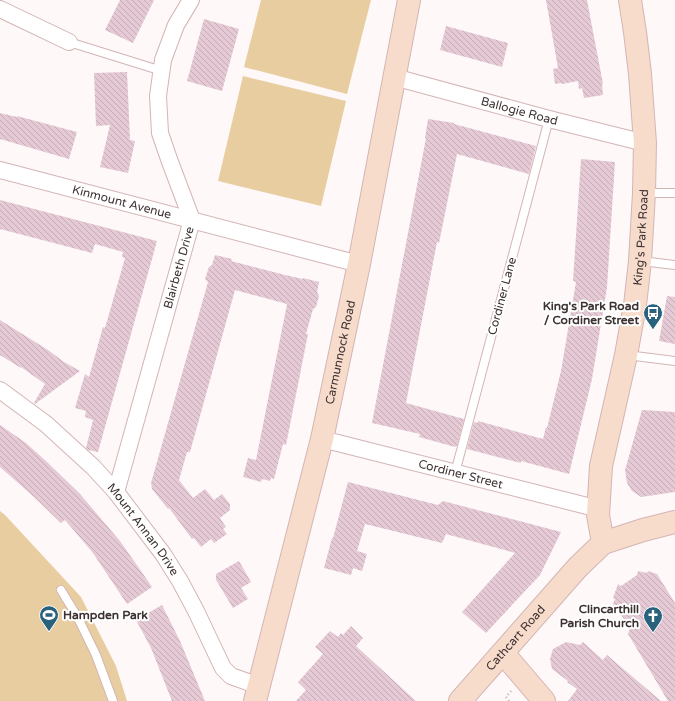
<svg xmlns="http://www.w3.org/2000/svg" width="675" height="701" font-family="'Varela Round',sans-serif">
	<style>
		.green { fill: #e8cda1 }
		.building { fill: url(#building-back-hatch) }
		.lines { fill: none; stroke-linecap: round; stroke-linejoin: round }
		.lane-casing { stroke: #d3b5b4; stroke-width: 10 }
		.street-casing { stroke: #d3b5b4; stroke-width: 18 }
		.secondary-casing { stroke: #d3b5b4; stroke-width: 24 }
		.path { stroke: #b8b0b0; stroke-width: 2.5; stroke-dasharray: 1 3; stroke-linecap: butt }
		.lane { stroke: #fff; stroke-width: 8 }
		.street { stroke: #fff; stroke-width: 16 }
		.secondary { stroke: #f7dccc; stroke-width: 22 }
		.labels { text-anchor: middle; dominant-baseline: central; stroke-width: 4; stroke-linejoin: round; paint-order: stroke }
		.street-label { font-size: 12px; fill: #3d3131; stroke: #fff }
		.poi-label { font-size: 12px; font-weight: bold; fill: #3d3131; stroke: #fff; text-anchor: end }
	</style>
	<defs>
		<pattern id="building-back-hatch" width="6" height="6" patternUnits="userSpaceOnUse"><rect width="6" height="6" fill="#e5c9d5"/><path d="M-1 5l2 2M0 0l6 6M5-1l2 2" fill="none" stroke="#c5adb7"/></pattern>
	</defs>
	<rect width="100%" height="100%" fill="#fef8f8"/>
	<g class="green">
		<path d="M261,0H371L347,94L244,67Z"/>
		<path d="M243,76L346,101L321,206L218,181Z"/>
		<path d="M0,511L5,515L81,597L116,666L127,701H0Z"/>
	</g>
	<g class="building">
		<path d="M120,0H154L133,43L105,30Z"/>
		<path d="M546,0H587L603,84H602L603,95L584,98L582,88L579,89L578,81L562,84L561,83L555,84L553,69L558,68Z"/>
		<path d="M204,19L239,29L222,91L187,81Z"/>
		<path d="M446,26L508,43L502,67L440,50Z"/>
		<path d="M127,72L130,140L135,141L128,173L100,167L110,125L96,126L94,73Z"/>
		<path d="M0,113L17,117V116L77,132L69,159L0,139Z"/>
		<path d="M428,119L454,123V124L536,146L529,174L457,154L439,243L437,242L406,403L464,419L457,446H456L455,447L419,437L420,434L372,423L426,138H425Z"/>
		<path d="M581,159L615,162L607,287L592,379L569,474L521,461V463L467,449L474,422L478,423V421L543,439L546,427L547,428L561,371L576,282L573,281Z"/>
		<path d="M0,200L157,241L98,452L88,450L86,448L93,420L85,417L86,411L75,408L85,374L89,377L103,327L105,328L125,258L122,257L123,252L95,244L92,253L0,229Z"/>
		<path d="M215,255L232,259L231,261L285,275L303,279V278L319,282L317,292L319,296L316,307L313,309L306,334H308L286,445L283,444L274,479L271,478L270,481L262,479L261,482L243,477L248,458L256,460L287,304L235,290L190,452H187L179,480L193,498L205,489L214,500L222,494L230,504V510L220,518L226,527L223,529L227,534L214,543L211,539L201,547L194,538L192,539L169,508L168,509L152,489L151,483L208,282L205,279L209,267L212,265Z"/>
		<path d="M667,296L675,297V344L659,341Z"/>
		<path d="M0,320L48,350L64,362L80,371L35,404L34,403L45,384L21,367V368L0,355Z"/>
		<path d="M642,410L675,412V492L641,497L632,491L627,483L625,470Z"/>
		<path d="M0,425L26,443L47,462L80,494L120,541L141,571L152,587L127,604L93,553L65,520L61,523L34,497L0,467Z"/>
		<path d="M348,482L438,505L443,501L561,532L540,575L486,633L462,612L515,553L446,534L442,543L365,524L357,551L367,554L362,571L353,568L351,575L324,568L332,538H333Z"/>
		<path d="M239,561L251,582L241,588L248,599L233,608L216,580V574Z"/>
		<path d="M638,571L647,573L648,571L657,574L675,603V701H668L628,634L630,628L617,609L612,607L615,599L613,598L618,584L621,586L637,575Z"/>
		<path d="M162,605L180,641L205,701H172L151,648L136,620Z"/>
		<path d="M351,626L363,638L356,646L416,701H296L306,690L298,682L323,654L315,647L330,631L338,637L341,633L343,635Z"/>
		<path d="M566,642L580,645L583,642L603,660L607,655L661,701H568L577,689L567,682L568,681L552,669L550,659L553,649Z"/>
	</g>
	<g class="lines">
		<defs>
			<g id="lane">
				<path d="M69,42L162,71"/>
				<path d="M645,193H675"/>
				<path d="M641,261L675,265"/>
				<path d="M627,355L675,361"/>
				<path d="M455,473L549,119"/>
				<path d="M61,590L78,618L96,655L113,701"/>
			</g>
			<g id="street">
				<path d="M0,9L69,42"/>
				<path id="s1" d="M394,77L549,119L645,143"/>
				<path id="s2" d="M0,170L359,264"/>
				<path id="s3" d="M0,390L46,424L93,467L116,492L163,554L180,581L196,611L223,668L231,676L259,686"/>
				<path id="s4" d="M322,439L599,509"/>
				<path id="s5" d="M116,492L192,220L170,162L160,133L158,96L163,60L176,25L191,0"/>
			</g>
			<g id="secondary">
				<path id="s6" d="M603,543L598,515L601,466L626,355L635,305L640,261L644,193L645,143L640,74L635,32L630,0"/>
				<path d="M503,653L544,701"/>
				<path id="s7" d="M255,701L322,439L359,264L409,0"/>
				<path id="s8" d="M460,701L578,567L603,543L643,530L675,522"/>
			</g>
		</defs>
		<use href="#lane" class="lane-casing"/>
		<use href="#street" class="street-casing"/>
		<use href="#secondary" class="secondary-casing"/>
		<path class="path" d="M509,701L506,697L511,691"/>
		<use href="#lane" class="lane"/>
		<use href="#street" class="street"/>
		<use href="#secondary" class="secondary"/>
	</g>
	<defs>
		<symbol id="bus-pin" viewBox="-11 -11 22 30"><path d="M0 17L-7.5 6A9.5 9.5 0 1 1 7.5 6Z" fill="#2a617c" stroke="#fff"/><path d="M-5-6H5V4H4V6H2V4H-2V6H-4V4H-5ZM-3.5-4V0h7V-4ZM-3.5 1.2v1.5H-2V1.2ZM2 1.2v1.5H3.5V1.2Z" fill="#fff"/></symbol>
		<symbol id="stadium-pin" viewBox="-11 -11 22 30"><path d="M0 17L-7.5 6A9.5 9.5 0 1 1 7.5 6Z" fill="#2a617c" stroke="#fff"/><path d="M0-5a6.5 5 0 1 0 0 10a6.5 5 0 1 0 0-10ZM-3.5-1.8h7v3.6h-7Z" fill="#fff"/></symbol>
		<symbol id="church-pin" viewBox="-11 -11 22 30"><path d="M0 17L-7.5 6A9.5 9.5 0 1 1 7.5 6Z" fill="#2a617c" stroke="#fff"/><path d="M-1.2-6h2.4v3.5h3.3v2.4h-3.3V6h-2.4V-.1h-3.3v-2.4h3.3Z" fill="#fff"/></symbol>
	</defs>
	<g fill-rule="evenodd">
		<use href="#bus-pin" x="642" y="302" width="22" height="30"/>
		<use href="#stadium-pin" x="38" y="604" width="22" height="30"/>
		<use href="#church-pin" x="642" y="605" width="22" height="30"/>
	</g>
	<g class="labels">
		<g class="street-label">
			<text stroke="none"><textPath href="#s1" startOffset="130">Ballogie Road</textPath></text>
			<text stroke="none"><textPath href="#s2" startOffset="126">Kinmount Avenue</textPath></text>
			<text stroke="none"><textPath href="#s6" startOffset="310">King's Park Road</textPath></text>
			<text stroke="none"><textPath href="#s5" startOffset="233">Blairbeth Drive</textPath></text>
			<text transform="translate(502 296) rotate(-75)">Cordiner Lane</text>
			<text stroke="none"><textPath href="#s7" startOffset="359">Carmunnock Road</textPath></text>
			<text stroke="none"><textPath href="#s4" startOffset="143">Cordiner Street</textPath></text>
			<text stroke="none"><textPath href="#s3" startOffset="201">Mount Annan Drive</textPath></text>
			<text stroke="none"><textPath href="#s8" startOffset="84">Cathcart Road</textPath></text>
		</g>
		<g class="poi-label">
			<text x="639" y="306">King's Park Road<tspan x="639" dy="14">/ Cordiner Street</tspan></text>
			<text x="639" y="609">Clincarthill<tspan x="639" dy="14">Parish Church</tspan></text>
			<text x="63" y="615" text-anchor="start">Hampden Park</text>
		</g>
	</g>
</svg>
